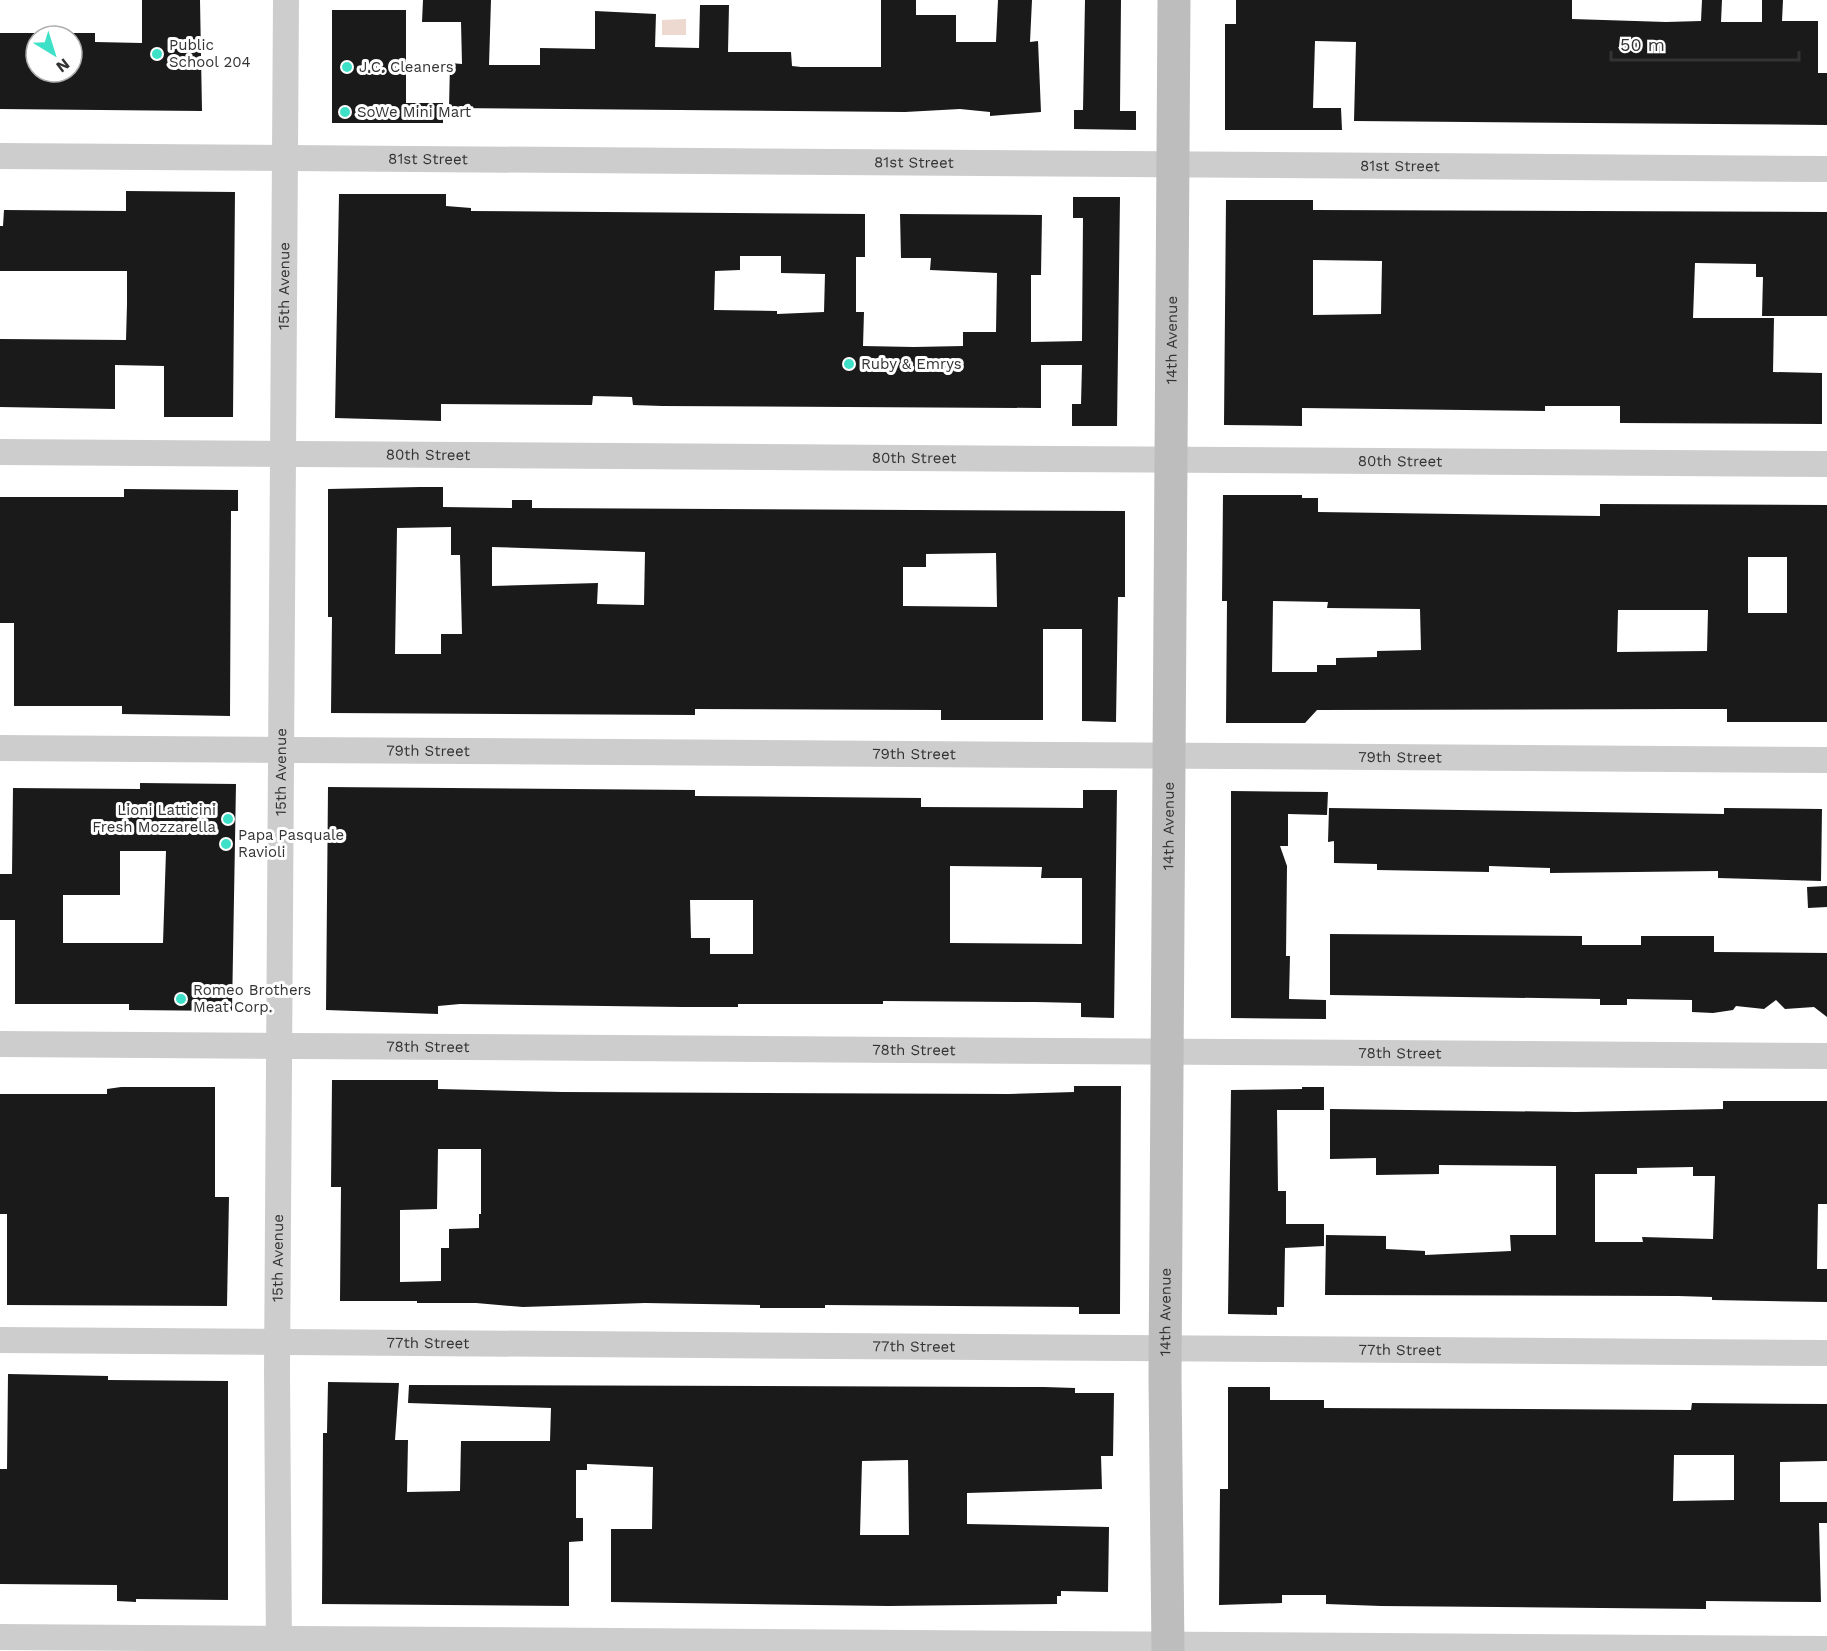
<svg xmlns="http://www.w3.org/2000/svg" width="1827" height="1651" font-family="'Work Sans',sans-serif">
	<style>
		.water { fill: #edd9d0 }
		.building { fill: #1a1a1a; fill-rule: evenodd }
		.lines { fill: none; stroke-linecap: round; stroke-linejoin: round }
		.street { stroke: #cdcdcd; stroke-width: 26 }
		.secondary { stroke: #bdbdbd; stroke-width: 33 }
		.poi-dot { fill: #3ee1c8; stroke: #fff; stroke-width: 2 }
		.labels { text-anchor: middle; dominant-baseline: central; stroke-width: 6; stroke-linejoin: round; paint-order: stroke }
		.poi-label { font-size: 15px; fill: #333; stroke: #fff; text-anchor: start }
		.street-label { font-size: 15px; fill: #333; stroke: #fff }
	</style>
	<rect width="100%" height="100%" fill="#fff"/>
	<path class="water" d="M686,19V35H662V20Z"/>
	<g class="building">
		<path d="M142,0H200L202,111L0,109V33H95V42L142,43ZM36,36H72V72H36Z"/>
		<path d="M423,0H491L489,65H540V48L595,49V11L656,14L655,47L699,48L700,5H729L728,52H791L792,66L801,67H881V0H916V15H956V42H996L998,0H1032L1030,42L1038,41L1041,112L990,116V112L960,109L905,112L449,108L450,63L462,64L461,22H422Z"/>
		<path d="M1085,0H1121L1120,111H1136V130L1074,129V110H1083Z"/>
		<path d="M1236,0H1572V19L1666,22L1701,21L1702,0H1722L1721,22H1762V0H1783L1782,21H1818V73H1827V125L1354,121L1356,42L1315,41L1313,108H1341L1342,130H1225V24H1236Z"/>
		<path d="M332,10H406V103H443V123H332Z"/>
		<path d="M126,191L235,192L233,417H164V366L115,365V409L0,407V339L126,340L127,304V271H0V226H3L4,210L126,211Z"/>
		<path d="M339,194H446V206L471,208V211L865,214V257H856V312H864L863,346L914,347L963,346V332H996L997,273L930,270L931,258H901L900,214L1042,215L1041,275H1031V342L1082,341L1083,218H1073V197H1120L1117,426H1072V404H1081L1082,365H1041V408L662,406L633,405L632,397L593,396L592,405L441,404V421L335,418ZM740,256H781V273L825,274L824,312L777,314V311L714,310L715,271L740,270Z"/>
		<path d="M1226,200H1313V210L1827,212V316H1762L1763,277H1756V264L1695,263L1693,318H1774L1773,372L1822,373V424L1620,423V406H1545V411L1302,408V426L1224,425ZM1313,260L1382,261L1381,314L1313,315Z"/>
		<path d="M420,487H443V507L512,508V500H532V508L1125,511V597H1118L1116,722L1082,721V629H1043V720H941V710L695,709V715L331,713L332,617H328V489ZM451,527V555H460L462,634H441V654H395L397,528ZM492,547L645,552L644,605L597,604L598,583L492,586ZM996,553L997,607L903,606V567H926V554Z"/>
		<path d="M124,489L238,490V511H231L230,716L122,714V706H14V623H0V497H124Z"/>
		<path d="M1223,495H1302V498H1318V512L1600,516V504L1827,505V722H1727V709H1687L1317,710L1305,723H1226L1227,601H1222ZM1748,557H1787V613H1748ZM1273,601L1328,602L1327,608L1420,609L1421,650L1377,651V657L1336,658V665H1317V672H1272ZM1618,610H1708L1707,651L1617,652Z"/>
		<path d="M140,783L236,784L232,1011L129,1010V1004H15V920H0V874H12L13,788L140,789ZM120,851H166L163,943H63V895H120Z"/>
		<path d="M328,787L695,790V796L921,798V807L1083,808V790H1117L1114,1018L1081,1017V1003L1035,1002L883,1001V1004H738V1007H682L460,1004L438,1006V1014L326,1010ZM950,866L1042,867L1041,878H1082V944L950,943ZM690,900H753V954H710V938H691Z"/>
		<path d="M1231,791L1328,792L1327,815L1288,814V846H1280L1287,866L1286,956H1290L1289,999L1326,1000V1019L1231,1018Z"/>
		<path d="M1329,808L1724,814V808L1822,809L1821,881L1718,878V871L1550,873V868L1489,866V872L1377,870V864L1334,863V841L1328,842Z"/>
		<path d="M1827,886V907L1808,908L1807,887Z"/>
		<path d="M1330,934L1582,936V945H1641V936H1714V952L1827,953V1017L1814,1007L1785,1009L1776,1000L1764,1009L1736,1006L1733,1010L1713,1013L1692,1012V1000L1627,999V1005H1600V999L1330,995Z"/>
		<path d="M332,1080H438V1089L562,1092L1009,1094L1074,1092V1086H1121L1120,1314H1079V1307L825,1305V1308H760V1305L645,1303L523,1307L476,1303H417V1301H340L341,1187H331ZM438,1149H481V1214H479V1228L449,1229V1248H441V1281L400,1282V1210L437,1209Z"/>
		<path d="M121,1087H215V1197H229L227,1306L7,1305V1214H0V1094H107V1089Z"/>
		<path d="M1302,1087H1324V1110H1277L1278,1191H1286V1224H1324V1246L1285,1248L1284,1307H1277V1315L1228,1314L1231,1090L1302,1089Z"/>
		<path d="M1723,1101H1827V1204H1818L1817,1269H1827V1302L1712,1300V1297L1678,1296L1325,1295L1326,1235L1386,1236V1249L1425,1251V1255L1511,1251L1510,1235H1556V1166L1439,1165V1174L1376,1175V1158L1330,1159V1109L1576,1112L1723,1109ZM1693,1167V1176H1715L1713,1239L1642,1237L1643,1242H1595V1174H1637V1168Z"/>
		<path d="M8,1374L108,1376V1380L228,1381V1600L136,1599V1602L117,1601V1585L0,1584V1469H7Z"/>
		<path d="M328,1382L399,1383L395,1440H408L407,1492L460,1491L461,1441H550L551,1408L408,1403L409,1385L1044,1387L1075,1388V1393H1114L1113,1456H1101L1102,1489L967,1493V1524L1109,1527L1108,1592L1061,1591V1596H1057V1604L888,1606L611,1602V1529H652L653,1467L587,1464V1470H576V1518H583V1541L569,1542V1606L322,1604L323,1433H327ZM908,1460L909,1535H860L862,1461Z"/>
		<path d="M1228,1387H1270V1400H1324V1408L1691,1410L1692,1403L1827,1404V1461L1780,1462V1502H1827V1523H1819L1821,1602L1706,1601V1609L1381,1606L1326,1604V1595H1282V1603L1219,1605L1220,1489H1228ZM1674,1455H1734V1500L1673,1501Z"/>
	</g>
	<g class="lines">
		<g class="street">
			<path id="s1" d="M0,156L1827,169"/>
			<path id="s2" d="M0,452L1827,464"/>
			<path id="s3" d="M0,748L1827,760"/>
			<path id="s4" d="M0,1044L1827,1056"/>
			<path id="s5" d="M0,1340L1827,1353"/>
			<path d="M0,1637L1827,1649"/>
			<path id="s6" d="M279,1651L277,1372L286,0"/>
		</g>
		<path class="secondary" id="s7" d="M1168,1651L1165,1377L1174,0"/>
	</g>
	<g class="poi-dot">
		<circle cx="157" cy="54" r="6"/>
		<circle cx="347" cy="67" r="6"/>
		<circle cx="345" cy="112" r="6"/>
		<circle cx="849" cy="364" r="6"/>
		<circle cx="228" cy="819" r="6"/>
		<circle cx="226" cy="844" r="6"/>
		<circle cx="181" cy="999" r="6"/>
	</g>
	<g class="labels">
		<g class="poi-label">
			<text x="169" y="45">Public<tspan x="169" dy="17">School 204</tspan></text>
			<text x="359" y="67">J.C. Cleaners</text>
			<text x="357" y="112">SoWe Mini Mart</text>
			<text x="861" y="364">Ruby &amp; Emrys</text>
			<text x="216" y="810" text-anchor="end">Lioni Latticini<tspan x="216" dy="17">Fresh Mozzarella</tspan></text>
			<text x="238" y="835">Papa Pasquale<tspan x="238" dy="17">Ravioli</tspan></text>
			<text x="193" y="990">Romeo Brothers<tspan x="193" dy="17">Meat Corp.</tspan></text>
		</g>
		<g class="street-label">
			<text stroke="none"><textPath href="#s1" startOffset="428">81st Street</textPath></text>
			<text stroke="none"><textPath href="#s1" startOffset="914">81st Street</textPath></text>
			<text stroke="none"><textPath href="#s1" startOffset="1400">81st Street</textPath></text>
			<text stroke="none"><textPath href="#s6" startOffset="1365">15th Avenue</textPath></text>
			<text stroke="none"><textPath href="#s7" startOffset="1311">14th Avenue</textPath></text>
			<text stroke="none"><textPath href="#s2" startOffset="428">80th Street</textPath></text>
			<text stroke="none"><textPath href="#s2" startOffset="914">80th Street</textPath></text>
			<text stroke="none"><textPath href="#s2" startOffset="1400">80th Street</textPath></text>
			<text stroke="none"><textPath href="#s3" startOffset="428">79th Street</textPath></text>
			<text stroke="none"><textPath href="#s3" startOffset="914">79th Street</textPath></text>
			<text stroke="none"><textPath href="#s3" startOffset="1400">79th Street</textPath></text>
			<text stroke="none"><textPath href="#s6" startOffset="879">15th Avenue</textPath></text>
			<text stroke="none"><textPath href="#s7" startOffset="825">14th Avenue</textPath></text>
			<text stroke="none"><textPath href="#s4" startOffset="428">78th Street</textPath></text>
			<text stroke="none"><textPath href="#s4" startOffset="914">78th Street</textPath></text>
			<text stroke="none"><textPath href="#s4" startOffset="1400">78th Street</textPath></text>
			<text stroke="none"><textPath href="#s6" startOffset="393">15th Avenue</textPath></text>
			<text stroke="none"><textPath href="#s7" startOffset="339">14th Avenue</textPath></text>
			<text stroke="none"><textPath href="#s5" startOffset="428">77th Street</textPath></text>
			<text stroke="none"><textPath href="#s5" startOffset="914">77th Street</textPath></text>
			<text stroke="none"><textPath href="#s5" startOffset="1400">77th Street</textPath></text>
		</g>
	</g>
	<g transform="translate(54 54) rotate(142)"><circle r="28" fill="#ffffff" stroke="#adadad" stroke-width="1.5"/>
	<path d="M0-4.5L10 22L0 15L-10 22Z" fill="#3ee1c8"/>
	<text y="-9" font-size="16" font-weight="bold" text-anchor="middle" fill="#333333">N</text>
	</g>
	<path d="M1611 51v9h188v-9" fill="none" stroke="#333333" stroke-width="3"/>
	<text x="1620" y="51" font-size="18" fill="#333333" stroke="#ffffff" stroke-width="4.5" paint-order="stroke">50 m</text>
</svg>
